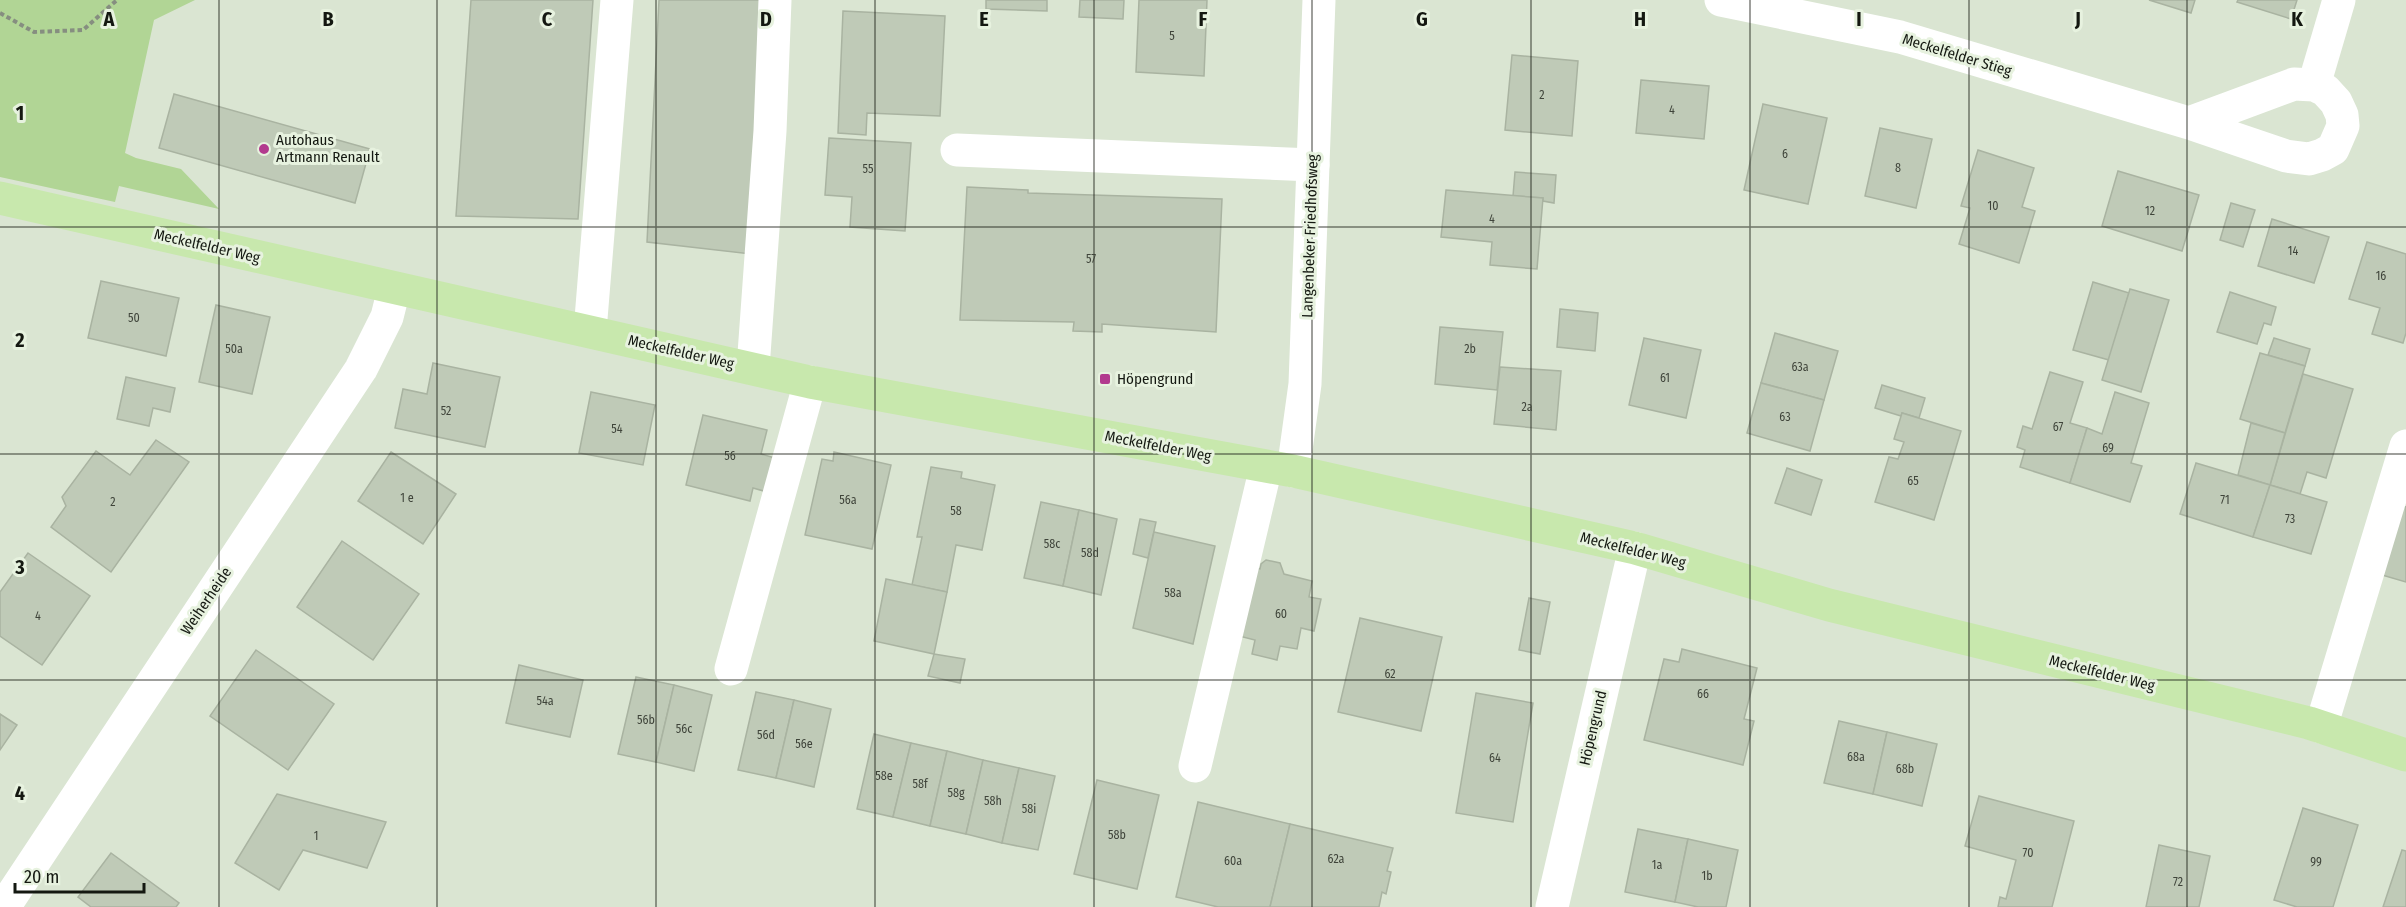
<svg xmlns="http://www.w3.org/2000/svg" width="2406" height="907" font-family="'Fira Sans Condensed',sans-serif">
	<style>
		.green { fill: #b1d595 }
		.building { fill: #bfcab7; stroke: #a9b3a1; stroke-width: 1.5 }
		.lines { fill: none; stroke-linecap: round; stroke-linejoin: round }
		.path { stroke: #868e80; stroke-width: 4; stroke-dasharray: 4.5 3; stroke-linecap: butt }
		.minor { stroke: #fff; stroke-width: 33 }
		.major { stroke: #c8e8ad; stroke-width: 33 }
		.grid { fill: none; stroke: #141811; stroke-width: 1.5; stroke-opacity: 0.55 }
		.poi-dot { fill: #b23a8e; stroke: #e7f2df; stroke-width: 2 }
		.labels { text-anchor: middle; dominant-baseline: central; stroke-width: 6; stroke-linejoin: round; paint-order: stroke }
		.number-label { font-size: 12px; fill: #3f443a }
		.street-label { font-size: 15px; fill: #141811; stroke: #e7f2df }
		.poi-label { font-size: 15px; fill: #141811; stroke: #e7f2df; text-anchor: start }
		.grid-label { font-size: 20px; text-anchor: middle; font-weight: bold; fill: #141811; stroke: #e7f2df; stroke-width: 6; stroke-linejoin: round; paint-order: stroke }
	</style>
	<rect width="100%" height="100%" fill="#dae5d2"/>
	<path class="green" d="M0,0H195L154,20L125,153L136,158L181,169L219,209L119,186L115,202L0,177Z"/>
	<g class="building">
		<path d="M471,0H593L578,219L456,216Z"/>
		<path d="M659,0H767L751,254L647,242Z"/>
		<path d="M986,0H1047V11L986,9Z"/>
		<path d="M1080,0H1124L1123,19L1079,17Z"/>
		<path d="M1139,0H1207L1204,76L1136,72Z"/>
		<path d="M2149,0H2195L2191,13Z"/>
		<path d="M2238,0H2297L2291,19L2237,2Z"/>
		<path d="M843,11L945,16L940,116L867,113L866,135L838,133Z"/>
		<path d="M1512,55L1578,61L1572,136L1505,130Z"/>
		<path d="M1641,80L1709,86L1704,139L1636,133Z"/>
		<path d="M174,94L370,149L355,203L159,148Z"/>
		<path d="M1763,104L1827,118L1808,204L1744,190Z"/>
		<path d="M1880,128L1932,139L1916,208L1865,196Z"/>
		<path d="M829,138L911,143L905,231L850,227L852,197L825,195Z"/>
		<path d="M1978,150L2034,168L2022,207L2035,211L2019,263L1959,244L1970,208L1961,206Z"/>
		<path d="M2118,171L2199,195L2182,251L2102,226Z"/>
		<path d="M1515,172L1556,175L1554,203L1543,201V198L1513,196Z"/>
		<path d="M967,187L1028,190V193L1222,199L1216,332L1102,324V332L1073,331L1074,322L960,320Z"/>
		<path d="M1446,190L1543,198L1537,269L1490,265L1492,242L1441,237Z"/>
		<path d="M2231,203L2255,210L2243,247L2220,240Z"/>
		<path d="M2272,219L2329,237L2314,283L2258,266Z"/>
		<path d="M2367,242L2406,254V333L2403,343L2372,334L2380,308L2349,299Z"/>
		<path d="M101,281L179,298L166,356L88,338Z"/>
		<path d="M2093,282L2129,293L2109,360L2073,350Z"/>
		<path d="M2130,289L2169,300L2141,392L2102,380Z"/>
		<path d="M2230,292L2276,307L2271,325L2264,323L2257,344L2217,332Z"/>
		<path d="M216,305L270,317L252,394L199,382Z"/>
		<path d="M1560,309L1598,313L1595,351L1557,347Z"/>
		<path d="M1440,327L1503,332L1497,390L1435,384Z"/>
		<path d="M1775,333L1838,351L1824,400L1761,383Z"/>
		<path d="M1644,338L1701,350L1686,418L1629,405Z"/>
		<path d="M2274,338L2310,349L2305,366L2268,355Z"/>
		<path d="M2260,353L2305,366L2285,433L2240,419Z"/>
		<path d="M433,363L500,377L485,447L395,428L403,389L427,394Z"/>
		<path d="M1500,367L1561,371L1556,430L1494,424Z"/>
		<path d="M2050,372L2083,382L2070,423L2087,428L2070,483L2020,467L2025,450L2017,447L2023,426L2032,429Z"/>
		<path d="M2303,374L2353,389L2326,478L2307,472L2300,494L2270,485Z"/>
		<path d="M126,377L175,388L170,412L153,408L149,426L117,419Z"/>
		<path d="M1761,383L1824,400L1810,451L1747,433Z"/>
		<path d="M1882,385L1925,398L1919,418L1902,413L1901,416L1875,408Z"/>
		<path d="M591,392L655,405L643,465L579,453Z"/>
		<path d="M2115,392L2149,403L2131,463L2142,466L2130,502L2070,483L2087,428L2102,434Z"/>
		<path d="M1902,413L1961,431L1934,520L1875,502L1889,457L1898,459L1904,442L1894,439Z"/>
		<path d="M703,415L767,430L761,454L775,458L767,492L753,488L750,501L686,485Z"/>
		<path d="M2251,423L2285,433L2270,485L2238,475Z"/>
		<path d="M156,440L189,462L111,572L51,527L66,506L62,497L96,451L130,475Z"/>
		<path d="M391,452L456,494L423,544L358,501Z"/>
		<path d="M834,452L891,465L872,549L805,535L822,459L833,461Z"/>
		<path d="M2196,463L2270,485L2253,537L2180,514Z"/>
		<path d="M931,467L962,472L961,478L995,485L982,550L956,545L947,592L912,585L922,537H917Z"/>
		<path d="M1787,468L1822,480L1811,515L1775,503Z"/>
		<path d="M2270,485L2327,502L2311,554L2253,537Z"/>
		<path d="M1041,502L1079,510L1063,586L1024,578Z"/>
		<path d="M2403,506L2406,507V582L2382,575Z"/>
		<path d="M1079,510L1117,519L1101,595L1063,586Z"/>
		<path d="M1140,519L1156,522L1148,558L1133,554Z"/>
		<path d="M1154,532L1215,546L1193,644L1133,628Z"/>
		<path d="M342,541L419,594L373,660L297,607Z"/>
		<path d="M28,553L90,596L42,665L0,636V592Z"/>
		<path d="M1266,560L1280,563L1284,574L1312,581L1309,597L1321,599L1314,631L1301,628L1297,649L1280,646L1277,660L1252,654L1255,640L1239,636L1254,568L1260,569L1261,564Z"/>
		<path d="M886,579L947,592L934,654L874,641Z"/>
		<path d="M1529,598L1550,602L1540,654L1519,650Z"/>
		<path d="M1360,618L1442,637L1421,731L1338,712Z"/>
		<path d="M1682,649L1757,668L1744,719L1754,721L1743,765L1644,740L1664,659L1679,662Z"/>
		<path d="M256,650L334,704L288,770L210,716Z"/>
		<path d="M934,654L965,659L960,683L928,676Z"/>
		<path d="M519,665L583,680L570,737L506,723Z"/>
		<path d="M636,677L674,685L656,762L618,754Z"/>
		<path d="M674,685L712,695L694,771L656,762Z"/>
		<path d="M756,692L794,700L776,778L738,770Z"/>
		<path d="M1476,693L1533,703L1513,822L1456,813Z"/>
		<path d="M794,700L831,709L814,787L776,778Z"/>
		<path d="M0,714L17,725L0,750Z"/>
		<path d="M1839,721L1887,732L1873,794L1824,783Z"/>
		<path d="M1887,732L1937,744L1922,806L1873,794Z"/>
		<path d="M874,734L911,743L893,817L857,809Z"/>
		<path d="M911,743L947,751L930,826L893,817Z"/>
		<path d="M947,751L983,760L966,834L930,826Z"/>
		<path d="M983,760L1019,768L1002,843L966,834Z"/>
		<path d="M1019,768L1055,776L1038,850L1002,843Z"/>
		<path d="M1097,780L1159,795L1137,889L1074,874Z"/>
		<path d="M277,794L386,822L367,868L303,850L279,890L235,863Z"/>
		<path d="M1979,796L2074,821L2052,907H1998L2000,897L2006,899L2016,860L1965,846Z"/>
		<path d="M1198,802L1290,824L1270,907H1218L1176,897Z"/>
		<path d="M2303,808L2358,825L2333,907H2297L2274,900Z"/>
		<path d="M1290,824L1393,848L1387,871L1391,872L1386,894L1382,892L1379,907H1270Z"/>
		<path d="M1638,829L1688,839L1675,902L1625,892Z"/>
		<path d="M1688,839L1738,850L1726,907H1698L1675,902Z"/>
		<path d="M2159,845L2210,856L2199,907H2146Z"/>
		<path d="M2402,850L2406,851V907H2383Z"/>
		<path d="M111,853L179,903L176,907H91L78,897Z"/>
	</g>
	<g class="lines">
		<path class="path" d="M0,13L34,32L83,30L117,0"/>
		<g class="minor">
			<path d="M1721,0L1900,37L2189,123L2286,156L2309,159L2322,155L2333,149L2343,126L2342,115L2336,102L2325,90L2314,85L2294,84L2189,123"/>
			<path d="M2314,85L2339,0"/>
			<path d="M957,150L1313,165"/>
			<path d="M590,331L617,0"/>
			<path d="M753,368L770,131L775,0"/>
			<path d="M1293,471L1305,384L1319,0"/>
			<path d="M731,669L810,382"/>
			<path d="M2321,727L2406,446"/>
			<path d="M1195,766L1266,467"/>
			<path d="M4,907L361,369L387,317L394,289"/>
			<path d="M1552,907L1635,548"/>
		</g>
		<path class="major" d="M0,198L810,382L1293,471L1635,548L1829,605L2309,723L2406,755"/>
	</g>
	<path class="grid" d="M219,0V907M437,0V907M656,0V907M875,0V907M1094,0V907M1312,0V907M1531,0V907M1750,0V907M1969,0V907M2187,0V907M0,227H2406M0,454H2406M0,680H2406"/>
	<g class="poi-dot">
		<circle cx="264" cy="149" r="6"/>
		<rect x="1099" y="373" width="12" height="12" rx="3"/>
	</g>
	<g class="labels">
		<g class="number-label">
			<text x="1172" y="36">5</text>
			<text x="1542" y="95">2</text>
			<text x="1672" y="110">4</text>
			<text x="1785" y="154">6</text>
			<text x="1898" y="168">8</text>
			<text x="868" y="169">55</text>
			<text x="1993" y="206">10</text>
			<text x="2150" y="211">12</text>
			<text x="1492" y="219">4</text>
			<text x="2293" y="251">14</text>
			<text x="1091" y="259">57</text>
			<text x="2381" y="276">16</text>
			<text x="134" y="318">50</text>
			<text x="234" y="349">50a</text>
			<text x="1470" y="349">2b</text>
			<text x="1800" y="367">63a</text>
			<text x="1665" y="378">61</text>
			<text x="1527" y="407">2a</text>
			<text x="446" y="411">52</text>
			<text x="1785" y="417">63</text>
			<text x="2058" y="427">67</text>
			<text x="617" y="429">54</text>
			<text x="2108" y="448">69</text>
			<text x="730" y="456">56</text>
			<text x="1913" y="481">65</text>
			<text x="407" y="498">1 e</text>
			<text x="848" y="500">56a</text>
			<text x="2225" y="500">71</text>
			<text x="113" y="502">2</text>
			<text x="956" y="511">58</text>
			<text x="2290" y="519">73</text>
			<text x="1052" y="544">58c</text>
			<text x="1090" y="553">58d</text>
			<text x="1173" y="593">58a</text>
			<text x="1281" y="614">60</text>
			<text x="38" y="616">4</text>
			<text x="1390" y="674">62</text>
			<text x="1703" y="694">66</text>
			<text x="545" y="701">54a</text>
			<text x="646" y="720">56b</text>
			<text x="684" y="729">56c</text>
			<text x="766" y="735">56d</text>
			<text x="804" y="744">56e</text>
			<text x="1856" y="757">68a</text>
			<text x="1495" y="758">64</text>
			<text x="1905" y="769">68b</text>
			<text x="884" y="776">58e</text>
			<text x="920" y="784">58f</text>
			<text x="956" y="793">58g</text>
			<text x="993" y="801">58h</text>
			<text x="1029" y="809">58i</text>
			<text x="1117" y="835">58b</text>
			<text x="316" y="836">1</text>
			<text x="2028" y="853">70</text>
			<text x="1336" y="859">62a</text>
			<text x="1233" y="861">60a</text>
			<text x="2316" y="862">99</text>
			<text x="1657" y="865">1a</text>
			<text x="1707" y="876">1b</text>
			<text x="2178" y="882">72</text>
		</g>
		<g class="street-label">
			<text transform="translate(1957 55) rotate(17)">Meckelfelder Stieg</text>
			<text transform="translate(1310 236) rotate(-88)">Langenbeker Friedhofsweg</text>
			<text transform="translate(207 246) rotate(13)">Meckelfelder Weg</text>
			<text transform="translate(681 352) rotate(13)">Meckelfelder Weg</text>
			<text transform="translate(1158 446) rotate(11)">Meckelfelder Weg</text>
			<text transform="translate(1633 550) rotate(14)">Meckelfelder Weg</text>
			<text transform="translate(206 601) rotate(-56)">Weiherheide</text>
			<text transform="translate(2102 673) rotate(14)">Meckelfelder Weg</text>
			<text transform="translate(1593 728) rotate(-77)">Höpengrund</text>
		</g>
		<g class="poi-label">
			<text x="276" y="140">Autohaus<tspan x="276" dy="17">Artmann Renault</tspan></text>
			<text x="1117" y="379">Höpengrund</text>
		</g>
	</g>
	<g class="grid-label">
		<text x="109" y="26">A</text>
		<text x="328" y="26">B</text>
		<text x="547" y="26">C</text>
		<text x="766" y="26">D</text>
		<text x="984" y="26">E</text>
		<text x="1203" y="26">F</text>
		<text x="1422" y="26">G</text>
		<text x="1640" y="26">H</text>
		<text x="1859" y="26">I</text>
		<text x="2078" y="26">J</text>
		<text x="2297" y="26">K</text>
		<text x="20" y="120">1</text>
		<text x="20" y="347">2</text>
		<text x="20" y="574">3</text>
		<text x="20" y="800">4</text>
	</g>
	<path d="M15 883v9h129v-9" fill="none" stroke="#141811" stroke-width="3"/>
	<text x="24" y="883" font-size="18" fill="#141811" stroke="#e7f2df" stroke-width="4.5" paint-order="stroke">20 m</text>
</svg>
